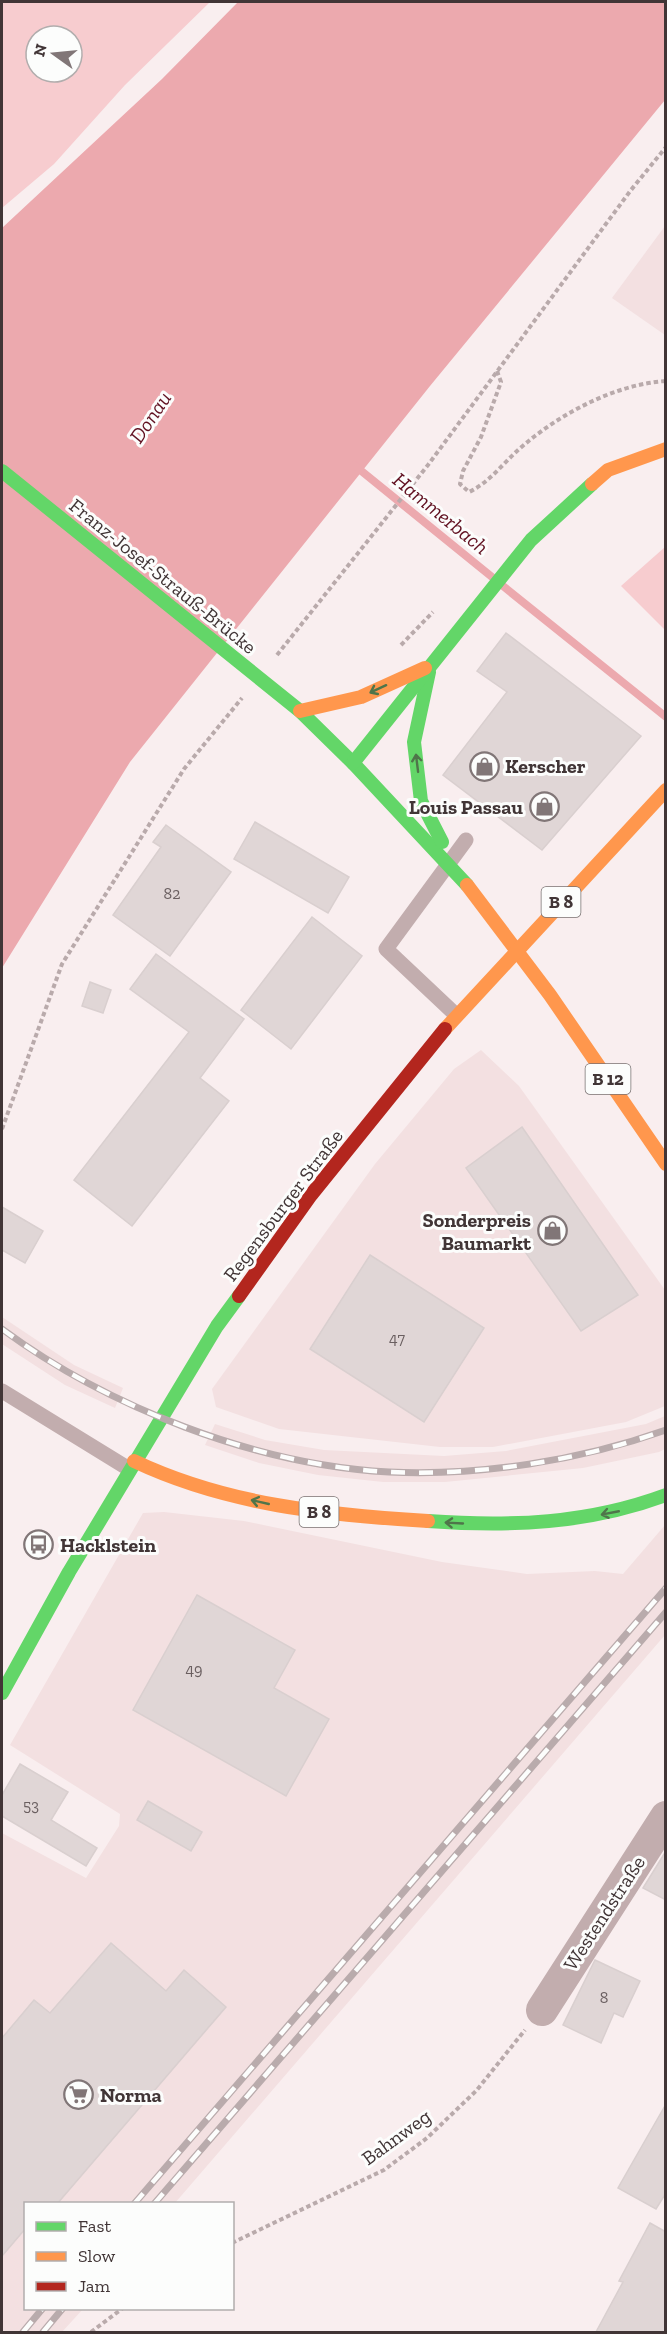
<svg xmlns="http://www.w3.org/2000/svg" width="667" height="2334" font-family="'Zilla Slab',serif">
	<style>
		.built { fill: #f3e0e1 }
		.green { fill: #f7cccf; fill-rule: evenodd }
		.water { fill: #eca9ae }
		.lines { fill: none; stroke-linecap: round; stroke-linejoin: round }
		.stream { stroke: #eca9ae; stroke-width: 8 }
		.building { fill: #e0d6d6; stroke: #d9cfcf; stroke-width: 1.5 }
		.path { stroke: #b9aaab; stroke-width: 4; stroke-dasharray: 4.5 3; stroke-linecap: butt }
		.lane { stroke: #c2adae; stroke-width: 15 }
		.street { stroke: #c2adae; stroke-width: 32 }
		.fast { stroke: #63d668; stroke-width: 14 }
		.slow { stroke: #ff974d; stroke-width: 14 }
		.jam { stroke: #b3261e; stroke-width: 14 }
		.rail-casing { stroke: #b9abac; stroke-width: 7 }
		.rail { stroke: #fcfdfc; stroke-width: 4.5; stroke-dasharray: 14; stroke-linecap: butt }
		.oneway { stroke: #4f754a }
		.labels { text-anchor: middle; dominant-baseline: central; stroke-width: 6; stroke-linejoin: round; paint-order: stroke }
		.number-label { font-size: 16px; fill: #6a5f60 }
		.shield { fill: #fcfdfc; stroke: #797171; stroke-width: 1.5 }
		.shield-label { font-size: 18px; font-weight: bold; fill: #413536 }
		.street-label { font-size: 20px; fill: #413536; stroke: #fcfdfc }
		.poi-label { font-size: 20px; font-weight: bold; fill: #413536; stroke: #fcfdfc; text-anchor: start }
		.water-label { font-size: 21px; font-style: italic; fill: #611121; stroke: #fcfdfc }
	</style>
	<rect width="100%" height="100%" fill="#f9eeef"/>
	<g class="built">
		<path d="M665,226V335L612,298Z"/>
		<path d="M481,1050L519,1086L665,1290V1406L626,1422L493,1447H440L279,1429L216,1407L212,1389L375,1164L454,1069Z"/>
		<path d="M2,1317L74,1365L123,1388L115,1408L65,1385L2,1344Z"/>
		<path d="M665,1416V1449L659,1452L583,1468L445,1482H383L318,1475L259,1463L205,1445L215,1424L265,1440L324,1450L444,1456L506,1451L646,1424Z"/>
		<path d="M164,1512L244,1521L442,1562L527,1574L595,1571L623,1574L665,1525V1635L175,2203L26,2204V2308L83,2309L62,2332H2V1833L86,1878L119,1826L120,1814L10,1745L143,1513Z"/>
	</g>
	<g class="green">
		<path d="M2,2H210L125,85L54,164L2,208ZM36,36H72V72H36Z"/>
		<path d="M665,547V630L621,586Z"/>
	</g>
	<path class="water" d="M238,2H665V100L430,386L130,762L2,968V228L162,79Z"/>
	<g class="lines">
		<g class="stream">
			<path d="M354,465L492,577"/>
			<path d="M503,586L666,717"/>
		</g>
	</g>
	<g class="building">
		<path d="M506,633L641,736L542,850L443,775L507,692L477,671Z"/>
		<path d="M255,822L349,877L328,913L234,859Z"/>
		<path d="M166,825L231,872L170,956L113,915L161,847L153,842Z"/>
		<path d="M312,917L362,956L291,1049L241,1010Z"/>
		<path d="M156,954L244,1019L200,1078L229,1101L132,1226L74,1180L189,1032L130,989Z"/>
		<path d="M90,982L111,990L103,1013L82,1006Z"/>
		<path d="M522,1127L638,1295L581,1331L466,1168Z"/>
		<path d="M2,1207L43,1231L25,1263L2,1250Z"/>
		<path d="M370,1255L484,1328L424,1422L310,1349Z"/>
		<path d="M197,1595L295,1650L274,1688L329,1719L286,1796L133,1710Z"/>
		<path d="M20,1764L68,1792L51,1820L97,1848L86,1866L2,1816V1795Z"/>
		<path d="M148,1801L202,1832L191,1851L137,1820Z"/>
		<path d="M666,1851V1900L643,1888Z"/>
		<path d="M111,1943L166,1991L184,1970L226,2007L57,2204H26V2228L2,2256V2038L34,2000L50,2013Z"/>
		<path d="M595,1960L640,1981L623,2017L614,2013L601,2043L563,2025Z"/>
		<path d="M666,2104V2193L656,2209L618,2188Z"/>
		<path d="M650,2223L666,2232V2332H596L623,2282L619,2281Z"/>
	</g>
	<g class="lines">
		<g class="path">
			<path d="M497,371L501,382L481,437L463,471L460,484L469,492C492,481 505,460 525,444C562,413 616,384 666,381"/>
			<path d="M401,645L433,612"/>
			<path d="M277,655L428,465L631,190L666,147"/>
			<path d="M2,1129L62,964L184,769L242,698"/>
			<path d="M232,2243L384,2170L427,2138L476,2091L525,2030"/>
			<path d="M91,2332L123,2308"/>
		</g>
		<g class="lane">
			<path d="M456,1015L386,949L466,840"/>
			<path d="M2,1391L129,1469"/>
		</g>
		<path class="street" d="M542,2010L666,1817"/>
		<g class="fast">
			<path d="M2,471L300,711L353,763L467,885"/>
			<path d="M429,672L414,742L421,801L442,842"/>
			<path d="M353,763L531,540L592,484"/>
			<path d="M428,1521C510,1527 588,1524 666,1495"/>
			<path d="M2,1693L69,1572L217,1326L239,1296"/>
		</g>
		<g class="slow">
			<path d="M592,484L608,470L666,449"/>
			<path d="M300,711L361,697L425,668"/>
			<path d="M467,885L550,995L666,1164"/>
			<path d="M445,1029L666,790"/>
			<path d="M134,1461C227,1505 327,1515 428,1521"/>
		</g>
		<path class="jam" d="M239,1296L311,1195L445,1029"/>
		<defs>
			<g id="rail">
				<path d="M2,1329C108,1407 255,1465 389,1472C480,1476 579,1461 666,1430"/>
				<path d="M134,2204L666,1588"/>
				<path d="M154,2204L666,1612"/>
				<path d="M23,2332L43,2308"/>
				<path d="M43,2332L63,2308"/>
			</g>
		</defs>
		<use href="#rail" class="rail-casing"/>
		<use href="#rail" class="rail"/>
	</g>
	<defs><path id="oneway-shaft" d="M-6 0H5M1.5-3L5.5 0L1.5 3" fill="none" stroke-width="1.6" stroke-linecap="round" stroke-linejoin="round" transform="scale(1.5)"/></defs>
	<g class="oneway">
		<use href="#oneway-shaft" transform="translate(378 689) rotate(155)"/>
		<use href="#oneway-shaft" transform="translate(417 763) rotate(-97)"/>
		<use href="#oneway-shaft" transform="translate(260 1502) rotate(-167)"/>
		<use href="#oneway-shaft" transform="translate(610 1513) rotate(169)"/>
		<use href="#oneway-shaft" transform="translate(454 1523) rotate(-177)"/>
	</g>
	<defs>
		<symbol id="shop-ring" viewBox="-11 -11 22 22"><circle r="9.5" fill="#fcfdfc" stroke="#817677" stroke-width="1.5"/><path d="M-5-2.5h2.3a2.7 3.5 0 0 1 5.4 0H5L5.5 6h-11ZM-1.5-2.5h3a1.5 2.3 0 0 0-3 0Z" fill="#817677"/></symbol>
		<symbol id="bus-ring" viewBox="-11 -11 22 22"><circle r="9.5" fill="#fcfdfc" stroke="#817677" stroke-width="1.5"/><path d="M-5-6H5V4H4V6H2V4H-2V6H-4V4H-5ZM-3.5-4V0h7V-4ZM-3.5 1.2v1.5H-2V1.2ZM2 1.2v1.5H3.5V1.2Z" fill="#817677"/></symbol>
		<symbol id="supermarket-ring" viewBox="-11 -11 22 22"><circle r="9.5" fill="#fcfdfc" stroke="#817677" stroke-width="1.5"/><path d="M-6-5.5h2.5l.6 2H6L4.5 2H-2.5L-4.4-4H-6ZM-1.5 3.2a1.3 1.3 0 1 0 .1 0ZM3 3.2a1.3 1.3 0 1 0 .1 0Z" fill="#817677"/></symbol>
	</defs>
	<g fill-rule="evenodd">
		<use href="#shop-ring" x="468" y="750" width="33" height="33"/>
		<use href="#shop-ring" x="528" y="790" width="33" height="33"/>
		<use href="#shop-ring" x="536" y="1214" width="33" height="33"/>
		<use href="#bus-ring" x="22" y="1528" width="33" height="33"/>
		<use href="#supermarket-ring" x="62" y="2078" width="33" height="33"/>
	</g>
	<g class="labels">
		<g class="number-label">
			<text x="172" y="893">82</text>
			<text x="397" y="1338">47</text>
			<text x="194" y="1669">49</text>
			<text x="31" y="1805">53</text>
			<text x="604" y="1997">8</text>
		</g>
		<g class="shield">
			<rect x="541.5" y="887" width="39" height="30" rx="4.5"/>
			<rect x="585.5" y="1064" width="45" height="30" rx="4.5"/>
			<rect x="299.5" y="1497" width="39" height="30" rx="4.5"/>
		</g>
		<g class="shield-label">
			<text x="561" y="902">B 8</text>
			<text x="608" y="1079">B 12</text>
			<text x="319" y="1512">B 8</text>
		</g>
		<g class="street-label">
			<text transform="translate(163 576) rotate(39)">Franz-Josef-Strauß-Brücke</text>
			<text transform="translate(283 1205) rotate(-53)">Regensburger Straße</text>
			<text transform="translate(604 1913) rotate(-57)">Westendstraße</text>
			<text transform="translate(396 2137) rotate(-36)">Bahnweg</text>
		</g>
		<g class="poi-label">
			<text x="505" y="766">Kerscher</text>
			<text x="523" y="807" text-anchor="end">Louis Passau</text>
			<text x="531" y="1220" text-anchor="end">Sonderpreis<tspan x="531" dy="23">Baumarkt</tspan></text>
			<text x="60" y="1545">Hacklstein</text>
			<text x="100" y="2095">Norma</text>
		</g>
		<g class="water-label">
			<text transform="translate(150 417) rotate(-56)">Donau</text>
			<text transform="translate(441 513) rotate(39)">Hammerbach</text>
		</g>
	</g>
	<rect width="667" height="2334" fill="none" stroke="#413536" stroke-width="6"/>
	<rect x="24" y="2202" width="210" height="108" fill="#fcfdfc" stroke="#b1adad" stroke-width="1.5"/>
	<rect x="36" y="2222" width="30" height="9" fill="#63d668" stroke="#b1adad" stroke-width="1.5"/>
	<text x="78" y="2232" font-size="18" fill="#413536">Fast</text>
	<rect x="36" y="2252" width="30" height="9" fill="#ff974d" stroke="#b1adad" stroke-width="1.5"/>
	<text x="78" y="2262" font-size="18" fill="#413536">Slow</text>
	<rect x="36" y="2282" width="30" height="9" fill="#b3261e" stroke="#b1adad" stroke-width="1.5"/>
	<text x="78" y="2292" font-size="18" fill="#413536">Jam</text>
	<g transform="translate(54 54) rotate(285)"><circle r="28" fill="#fcfdfc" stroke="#b1adad" stroke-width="1.5"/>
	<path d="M0-4.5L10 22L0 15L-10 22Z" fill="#817677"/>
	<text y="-9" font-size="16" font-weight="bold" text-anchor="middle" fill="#413536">N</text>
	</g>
</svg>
